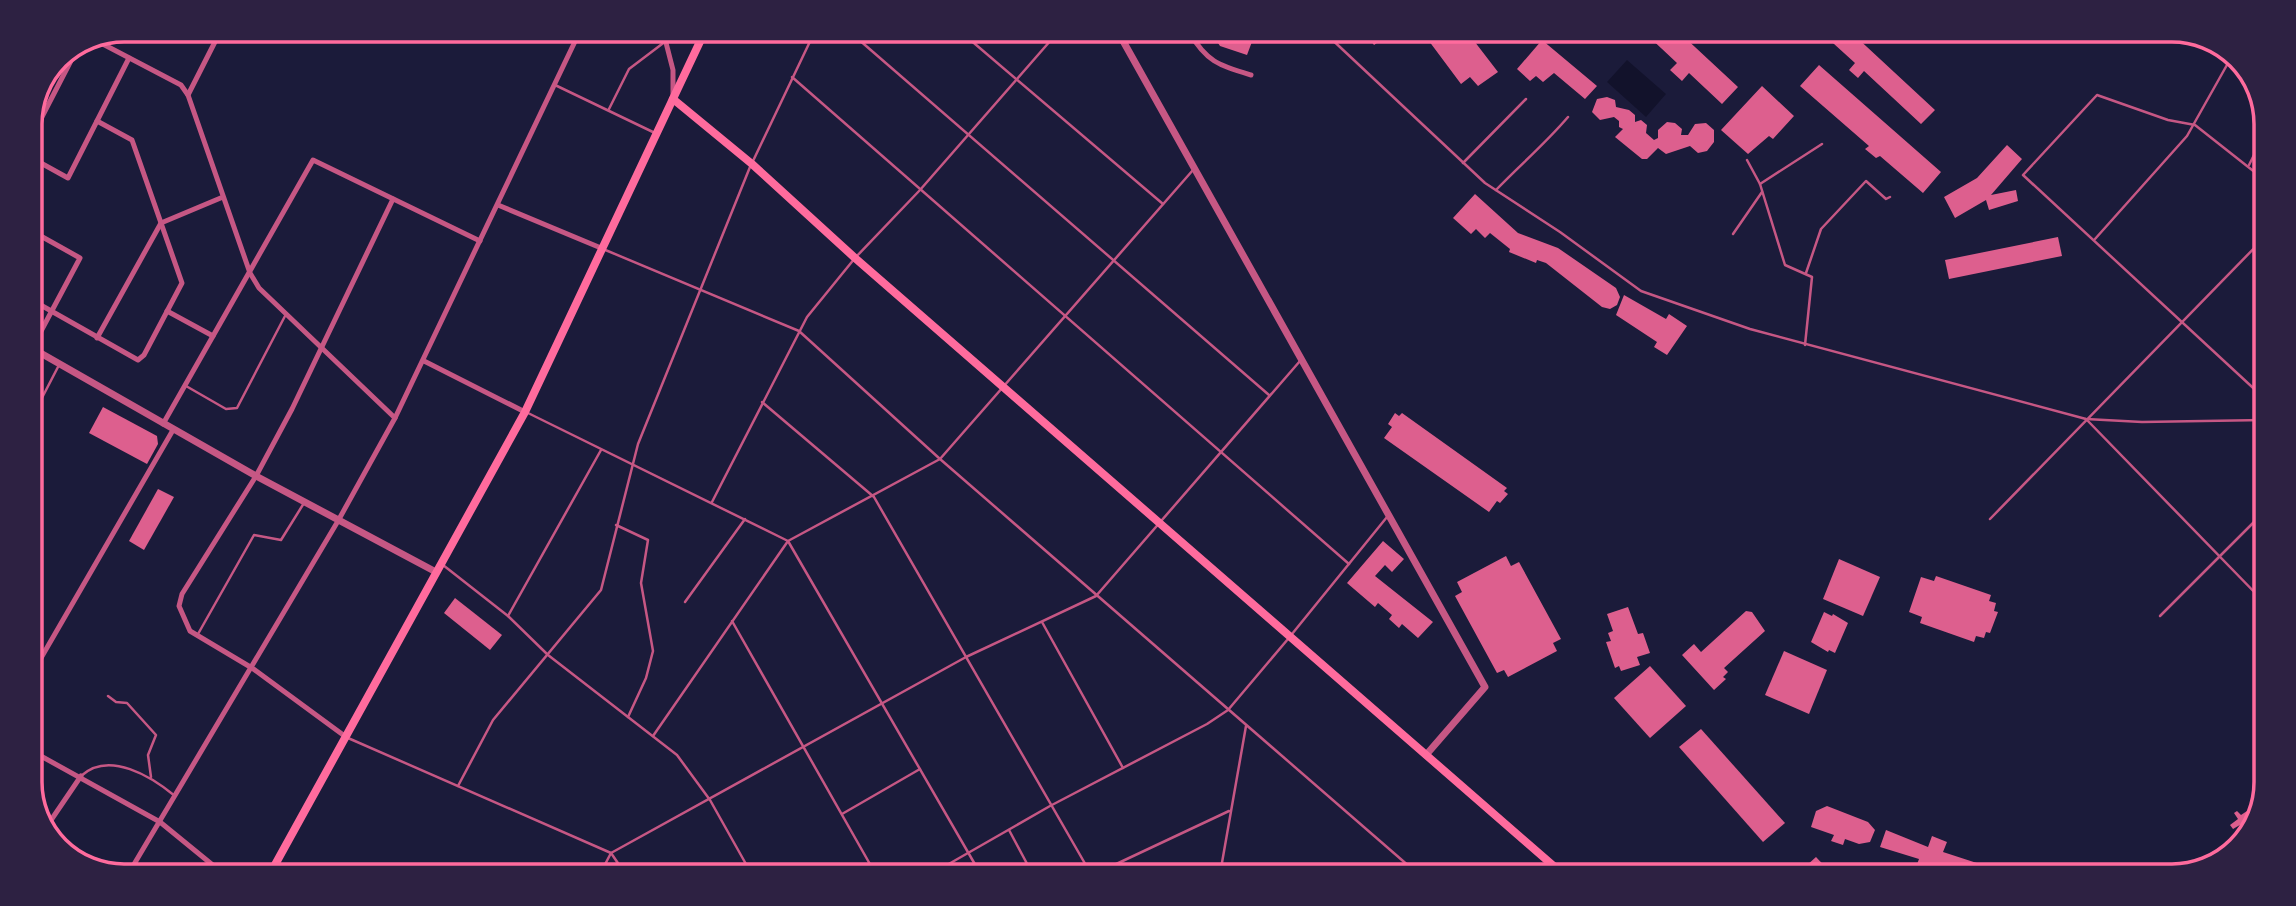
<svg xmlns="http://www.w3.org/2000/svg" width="2296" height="906" font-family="'PT Sans Narrow',sans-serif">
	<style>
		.water { fill: #12122b }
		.building { fill: #dd5f8e }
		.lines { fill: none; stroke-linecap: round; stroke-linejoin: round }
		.service { stroke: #c65784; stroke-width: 2.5 }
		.minor { stroke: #c65784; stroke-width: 5 }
		.tertiary { stroke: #c65784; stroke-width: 7 }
		.secondary { stroke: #ff6b9d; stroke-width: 8 }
		.rim { fill: none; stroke: #ff6b9d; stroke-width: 3.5 }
	</style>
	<rect width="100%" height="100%" fill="#1b1b3a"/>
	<path class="water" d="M1627,60L1666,94L1646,117L1607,82Z"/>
	<g class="building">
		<path d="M1211,32L1235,33L1253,39L1247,55L1220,46Z"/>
		<path d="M1365,33H1391L1374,45Z"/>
		<path d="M1423,33H1468L1498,72L1478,86L1470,77L1461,84Z"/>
		<path d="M1646,34H1681L1738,87L1722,104L1689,73L1682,81L1670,70L1677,63Z"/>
		<path d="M1823,34H1853L1935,110L1921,124L1864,71L1858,78L1849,70L1855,63Z"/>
		<path d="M1542,40L1597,86L1585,99L1554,73L1543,82L1536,76L1530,81L1517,69Z"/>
		<path d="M1819,65L1941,172L1923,193L1880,156L1876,158L1865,149L1869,146L1800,86Z"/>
		<path d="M1762,86L1794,116L1773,139L1769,136L1748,154L1721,130Z"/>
		<path d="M1607,97L1615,100L1616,107L1629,110L1635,115V122L1641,120L1647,125L1646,133L1654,140L1658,138V130L1667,122L1675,123L1682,129L1681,135H1688L1695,124L1706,123L1714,130V142L1707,151L1698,153L1690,146L1666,154L1658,148L1647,159H1642L1615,137L1623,129L1619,127V121L1614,117L1600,120L1592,112L1597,99Z"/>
		<path d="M2007,145L2022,159L1991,195L2016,190L2018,201L1989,210L1986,200L1955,218L1944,197L1977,178Z"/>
		<path d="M1475,194L1518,233L1558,248L1616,288L1620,297L1617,305L1610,309L1602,307L1546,263L1537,260L1536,263L1509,252L1510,249L1490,233L1485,238L1476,229L1471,234L1453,218Z"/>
		<path d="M2058,237L2062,256L1949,279L1945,260Z"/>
		<path d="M1624,295L1666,319L1669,314L1687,326L1667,355L1654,347L1657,342L1616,315Z"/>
		<path d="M103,407L157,436L158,444L147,464L89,433Z"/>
		<path d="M1395,413L1399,416L1402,413L1507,488L1504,491L1508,494L1500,503L1497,501L1489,512L1384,438L1392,427L1388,424Z"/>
		<path d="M158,489L174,497L144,550L129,541Z"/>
		<path d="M1383,541L1404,559L1392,572L1385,565L1375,576L1433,622L1418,638L1402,624L1399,628L1389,619L1392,615L1378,603L1375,607L1347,583Z"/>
		<path d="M1506,556L1511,566L1519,562L1561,639L1553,643L1557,651L1508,677L1504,670L1497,673L1455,596L1462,592L1457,582Z"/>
		<path d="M1839,559L1880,577L1863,616L1823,599Z"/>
		<path d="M1936,576L1991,595L1989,601L1996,603L1994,611L1998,612L1990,633L1986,632L1984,638L1976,636L1974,642L1920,623L1922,617L1909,612L1921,577L1934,581Z"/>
		<path d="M455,598L502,635L490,650L444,613Z"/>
		<path d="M1628,607L1638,634L1643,633L1650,653L1637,657L1640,665L1621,671L1619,666L1615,668L1606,642L1611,641L1608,633L1613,631L1607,614Z"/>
		<path d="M1746,611L1752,612L1765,631L1724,668L1728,672L1723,677L1726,679L1714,690L1682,655L1694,644L1701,652Z"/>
		<path d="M1824,612L1832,616L1833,614L1848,623L1835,653L1829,650L1828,652L1811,642Z"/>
		<path d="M1784,651L1827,670L1809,714L1765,695Z"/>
		<path d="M1650,666L1686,706L1650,738L1614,698Z"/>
		<path d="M1701,729L1785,823L1763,842L1679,747Z"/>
		<path d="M1827,806L1868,822L1875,830L1870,842L1859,844L1845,839L1843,845L1831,841L1834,835L1811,827L1816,811Z"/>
		<path d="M2253,807L2256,811L2248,817L2250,819L2233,829L2230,825L2238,819L2234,813L2237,811L2241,815Z"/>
		<path d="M1886,830L1928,847L1932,836L1947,842L1943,852L1986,866L1983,876H1965L1933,864L1930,873L1916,867L1919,859L1880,847Z"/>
		<path d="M1816,857L1833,875H1796Z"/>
	</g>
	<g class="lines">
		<g class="service">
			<path d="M850,32L1269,395"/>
			<path d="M961,32L1163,204"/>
			<path d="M1325,33L1485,183L1560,232L1641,291L1750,329L2086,419L2142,422L2264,420"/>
			<path d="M792,77L1349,564"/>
			<path d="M555,85L655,133"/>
			<path d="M609,109L629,69L666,41"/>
			<path d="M1747,160L1760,184L1785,265L1812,277L1805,345"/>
			<path d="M753,161L815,31"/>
			<path d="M1463,163L1526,99"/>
			<path d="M2249,165L2266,131"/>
			<path d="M1760,184L1822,144"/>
			<path d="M1496,190C1520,165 1545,144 1568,117"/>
			<path d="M1733,234L1762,192"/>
			<path d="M2095,239L2187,136L2232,56"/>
			<path d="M603,249L799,331L940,459L1418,874"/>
			<path d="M1806,273L1821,229L1866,181L1886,199L1890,197"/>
			<path d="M186,386L226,409L237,408L285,316"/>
			<path d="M2264,398L2023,175L2097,95L2168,120L2195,125L2266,181"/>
			<path d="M762,402L874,497L1091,874"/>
			<path d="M528,413L788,541L980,873"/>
			<path d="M2086,419L2263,601"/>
			<path d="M30,421L59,365"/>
			<path d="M712,502L807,317L855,258L920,190L1058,32"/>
			<path d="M1990,519L2265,237"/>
			<path d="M616,525L648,540L641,583L653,651L646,678L628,717"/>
			<path d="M443,565L508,616L548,655L677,755L710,800L751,873"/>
			<path d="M685,602L745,519"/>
			<path d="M508,616L601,450"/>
			<path d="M2160,616L2263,513"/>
			<path d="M732,621L875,873"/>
			<path d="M1042,622L1123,768"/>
			<path d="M198,634L254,535L281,540L304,503"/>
			<path d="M1292,634L1387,517"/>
			<path d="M108,696L116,702L127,703L156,735L148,755L151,777"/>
			<path d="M653,736L788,541L940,459L1193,170"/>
			<path d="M348,738L611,853"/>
			<path d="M81,776C109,750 152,777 175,796"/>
			<path d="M458,786L493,720L601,590L638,444L750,167"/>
			<path d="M842,814L920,769"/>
			<path d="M1009,830L1032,873"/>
			<path d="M611,853L624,872"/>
			<path d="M601,872L611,853L966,657L1096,596L1300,361"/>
			<path d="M933,873L1050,806L1207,724L1228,710L1288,639"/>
			<path d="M1095,874L1229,811"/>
			<path d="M1220,874L1246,726"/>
		</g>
		<g class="minor">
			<path d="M663,31L673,70V97"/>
			<path d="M1189,32C1207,62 1218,65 1251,75"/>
			<path d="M97,41L181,85L188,95L250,273L259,288L395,418"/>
			<path d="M188,95L221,30"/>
			<path d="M30,140L77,49"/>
			<path d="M30,157L68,178L129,58"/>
			<path d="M498,205L601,248"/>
			<path d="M30,230L80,258L32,348"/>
			<path d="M30,299L138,360L144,355L182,283L132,140L97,121"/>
			<path d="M167,311L213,336"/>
			<path d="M97,338L161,223L223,197"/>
			<path d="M424,361L525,412"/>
			<path d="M163,424L313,160L480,241"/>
			<path d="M30,677L173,430"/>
			<path d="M346,737L252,668L190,631L179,606L182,594L256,476L292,409L393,199"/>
			<path d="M30,750L160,822L220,871"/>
			<path d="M45,829L81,776"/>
			<path d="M130,871L338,521L395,418L580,31"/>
		</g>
		<g class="tertiary">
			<path d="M1118,32L1485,687L1426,755"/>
			<path d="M30,347L256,476L436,572"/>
		</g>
		<g class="secondary">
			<path d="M673,99L752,164L855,258L1564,875"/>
			<path d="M271,872L525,412L705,31"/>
		</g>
	</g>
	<path d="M0 0H2296V906H0ZM124 42H2172A82 82 0 0 1 2254 124V782A82 82 0 0 1 2172 864H124A82 82 0 0 1 42 782V124A82 82 0 0 1 124 42Z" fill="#2d2142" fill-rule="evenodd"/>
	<path class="rim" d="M124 42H2172A82 82 0 0 1 2254 124V782A82 82 0 0 1 2172 864H124A82 82 0 0 1 42 782V124A82 82 0 0 1 124 42Z"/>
</svg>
